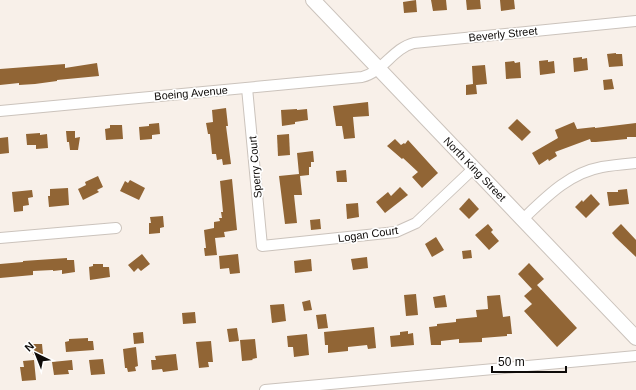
<svg xmlns="http://www.w3.org/2000/svg" width="636" height="390" font-family="Helvetica,sans-serif">
	<style>
		.building { fill: #916535 }
		.lines { fill: none; stroke-linecap: round; stroke-linejoin: round }
		.street-casing { stroke: #cbc3bc; stroke-width: 12 }
		.secondary-casing { stroke: #cbc3bc; stroke-width: 16 }
		.street { stroke: #fff; stroke-width: 10 }
		.secondary { stroke: #fff; stroke-width: 14 }
		.labels { text-anchor: middle; dominant-baseline: central; stroke-width: 3.5; stroke-linejoin: round; paint-order: stroke }
		.street-label { font-size: 11px; fill: #0e0b09; stroke: #fff }
	</style>
	<rect width="100%" height="100%" fill="#f8f0e9"/>
	<g class="building">
		<path d="M416,0L417,12L404,13L403,2Z"/>
		<path d="M431,0H446L447,10L433,11Z"/>
		<path d="M466,0H480L481,9L467,10Z"/>
		<path d="M500,0H514L515,9L501,11Z"/>
		<path d="M616,53V54H622L623,66L609,67L607,54Z"/>
		<path d="M582,57V59L587,58L588,70L574,72L573,58Z"/>
		<path d="M548,60V62L554,61L555,73L540,75L539,61Z"/>
		<path d="M514,61L515,63L520,62L521,78L506,79L505,62Z"/>
		<path d="M97,63L99,76L57,80V81L35,84L19,85V83L0,85V69L65,64V68Z"/>
		<path d="M485,65L487,84L476,85L477,94L466,95V85L473,84L472,66Z"/>
		<path d="M612,79L614,89L604,90L603,80Z"/>
		<path d="M368,102L369,116L353,117L355,138L344,139L342,126H336L333,106Z"/>
		<path d="M226,108L228,126H226L231,164L223,165L222,159L217,160L216,154H212L210,134H208L206,123L213,122L212,110Z"/>
		<path d="M297,109V110L307,109L308,120L295,122V124L282,126L281,110Z"/>
		<path d="M517,119L531,132L522,141L508,128Z"/>
		<path d="M574,122L577,129L595,127V128L636,123V137H627V139L596,142H591L590,139L555,152L557,156L549,161L548,159L539,165L532,153L558,138L555,130Z"/>
		<path d="M159,123L160,134L152,135V139L140,140L139,127L149,126V124Z"/>
		<path d="M110,125H122L123,139L106,140L105,129L110,128Z"/>
		<path d="M66,131H75V138L80,137L78,150H70L69,142H67Z"/>
		<path d="M40,133V135L47,134L48,148L36,149V145H27L26,134Z"/>
		<path d="M289,134L290,155L278,156L277,135Z"/>
		<path d="M8,137L9,153L0,154V138Z"/>
		<path d="M395,139L401,145L404,143L405,144L408,140L438,173L422,188L412,177L418,172L403,158L402,159L387,146Z"/>
		<path d="M313,151L314,162H311V167H309V175L300,176L302,195H294L297,223L285,224L279,176L299,174L297,153Z"/>
		<path d="M346,170L347,182H337L336,171Z"/>
		<path d="M98,176L103,187L97,190L99,192L83,200L78,189L86,185L85,182Z"/>
		<path d="M232,179L237,230L224,232L225,237L215,238L217,255L205,256L204,248H206L204,230L214,228V222L220,221L219,218H222L221,212H223L220,181Z"/>
		<path d="M130,180L145,188L139,200L120,191L125,181L128,183Z"/>
		<path d="M400,187L408,195L385,213L376,202L388,192L391,196Z"/>
		<path d="M68,188L69,205L49,207L48,196H50V189Z"/>
		<path d="M627,189L629,204L609,206L607,192H618V190Z"/>
		<path d="M32,190L33,197L28,198L29,205L23,206V211L14,212L12,192Z"/>
		<path d="M591,194L600,204L586,218L575,207L582,200L583,202Z"/>
		<path d="M469,198L479,209L469,219L459,209Z"/>
		<path d="M358,203L359,217L347,219L346,204Z"/>
		<path d="M163,216L164,227L160,228V233L149,234V223H151L150,217Z"/>
		<path d="M320,219L321,229L311,230L310,220Z"/>
		<path d="M488,224L493,230L491,232L499,241L489,250L475,235Z"/>
		<path d="M621,224L636,240V257L615,237L612,233Z"/>
		<path d="M436,237L444,250L432,257L425,244Z"/>
		<path d="M471,250L472,258L463,259L462,251Z"/>
		<path d="M142,254L150,264L141,271L138,268L134,272L128,265Z"/>
		<path d="M238,254L240,273L230,274L229,268L220,269L219,256Z"/>
		<path d="M367,257L368,268L353,270L351,259Z"/>
		<path d="M67,258V260H74L75,272L62,274V270L53,271V270L33,271V275L0,278V264L23,262V261Z"/>
		<path d="M311,259L312,271L295,273L294,261Z"/>
		<path d="M529,263L544,279L537,285L577,328L557,347L524,311L532,304L524,296L532,289L518,274Z"/>
		<path d="M93,264H103V267H109L110,277L90,280L89,267L93,266Z"/>
		<path d="M416,294L418,315L406,316L404,295Z"/>
		<path d="M445,295L447,307L435,308L433,297Z"/>
		<path d="M500,295L503,317L510,316L512,334H507V336L482,338V342L459,343V339L441,341V345H431L429,327L437,326V324L456,322V319L477,317L476,310L488,309L487,296Z"/>
		<path d="M310,300L312,310L304,311L302,302Z"/>
		<path d="M284,304L286,321L272,323L270,305Z"/>
		<path d="M195,312L196,323L183,324L182,313Z"/>
		<path d="M326,314L328,328L318,329L316,315Z"/>
		<path d="M374,327L376,348L368,349L367,345L348,347V351L328,353V345H325L324,332Z"/>
		<path d="M237,328L239,341L229,342L227,329Z"/>
		<path d="M408,331V334L413,333L414,345L391,347L390,336L400,335V332Z"/>
		<path d="M143,332L144,343L134,344L133,333Z"/>
		<path d="M307,334L309,355L294,357L293,347H288L287,336Z"/>
		<path d="M88,338V341H93L94,350L66,352L65,342L69,341V339Z"/>
		<path d="M255,339L257,358L252,359L253,360L242,361L240,340Z"/>
		<path d="M211,341L213,362H208L209,367L199,368L196,342Z"/>
		<path d="M32,344H42L43,354L33,355Z"/>
		<path d="M136,347L138,366L135,367L136,371L128,372L127,368H125L123,349Z"/>
		<path d="M176,354L178,370L163,372L162,369L152,370L151,360H156L155,356Z"/>
		<path d="M103,359L105,374L91,375L89,360Z"/>
		<path d="M34,360L36,380L22,381L20,367H24L23,361Z"/>
		<path d="M72,360L73,370H68L69,374L54,375L52,362Z"/>
	</g>
	<g class="lines">
		<defs>
			<g id="street">
				<path d="M247,88L262,246L396,232L416,223L474,168"/>
				<path d="M0,111L362,77C383,72 393,48 414,43L636,21"/>
				<path d="M523,219C546,197 569,173 602,167C613,165 625,164 636,163"/>
				<path d="M0,238L116,228"/>
				<path d="M265,390L636,356"/>
			</g>
			<path id="secondary" d="M313,0L636,338"/>
		</defs>
		<use href="#street" class="street-casing"/>
		<use href="#secondary" class="secondary-casing"/>
		<use href="#street" class="street"/>
		<use href="#secondary" class="secondary"/>
	</g>
	<g class="labels">
		<g class="street-label">
			<text transform="translate(503 34) rotate(-6)">Beverly Street</text>
			<text transform="translate(191 93) rotate(-5)">Boeing Avenue</text>
			<text transform="translate(255 167) rotate(-95)">Sperry Court</text>
			<text transform="translate(475 169) rotate(46)">North King Street</text>
			<text transform="translate(368 234) rotate(-8)">Logan Court</text>
		</g>
	</g>
	<g transform="translate(36 354) rotate(317)" stroke="#ffffff" stroke-width="3" paint-order="stroke">
	<path d="M0-3L7 15L0 10L-7 15Z" fill="#0e0b09"/>
	<text y="-6" font-size="11" font-weight="bold" text-anchor="middle" fill="#0e0b09">N</text>
	</g>
	<path d="M492 366v6h74v-6" fill="none" stroke="#0e0b09" stroke-width="2"/>
	<text x="498" y="366" font-size="12" fill="#0e0b09" stroke="#ffffff" stroke-width="3" paint-order="stroke">50 m</text>
</svg>
